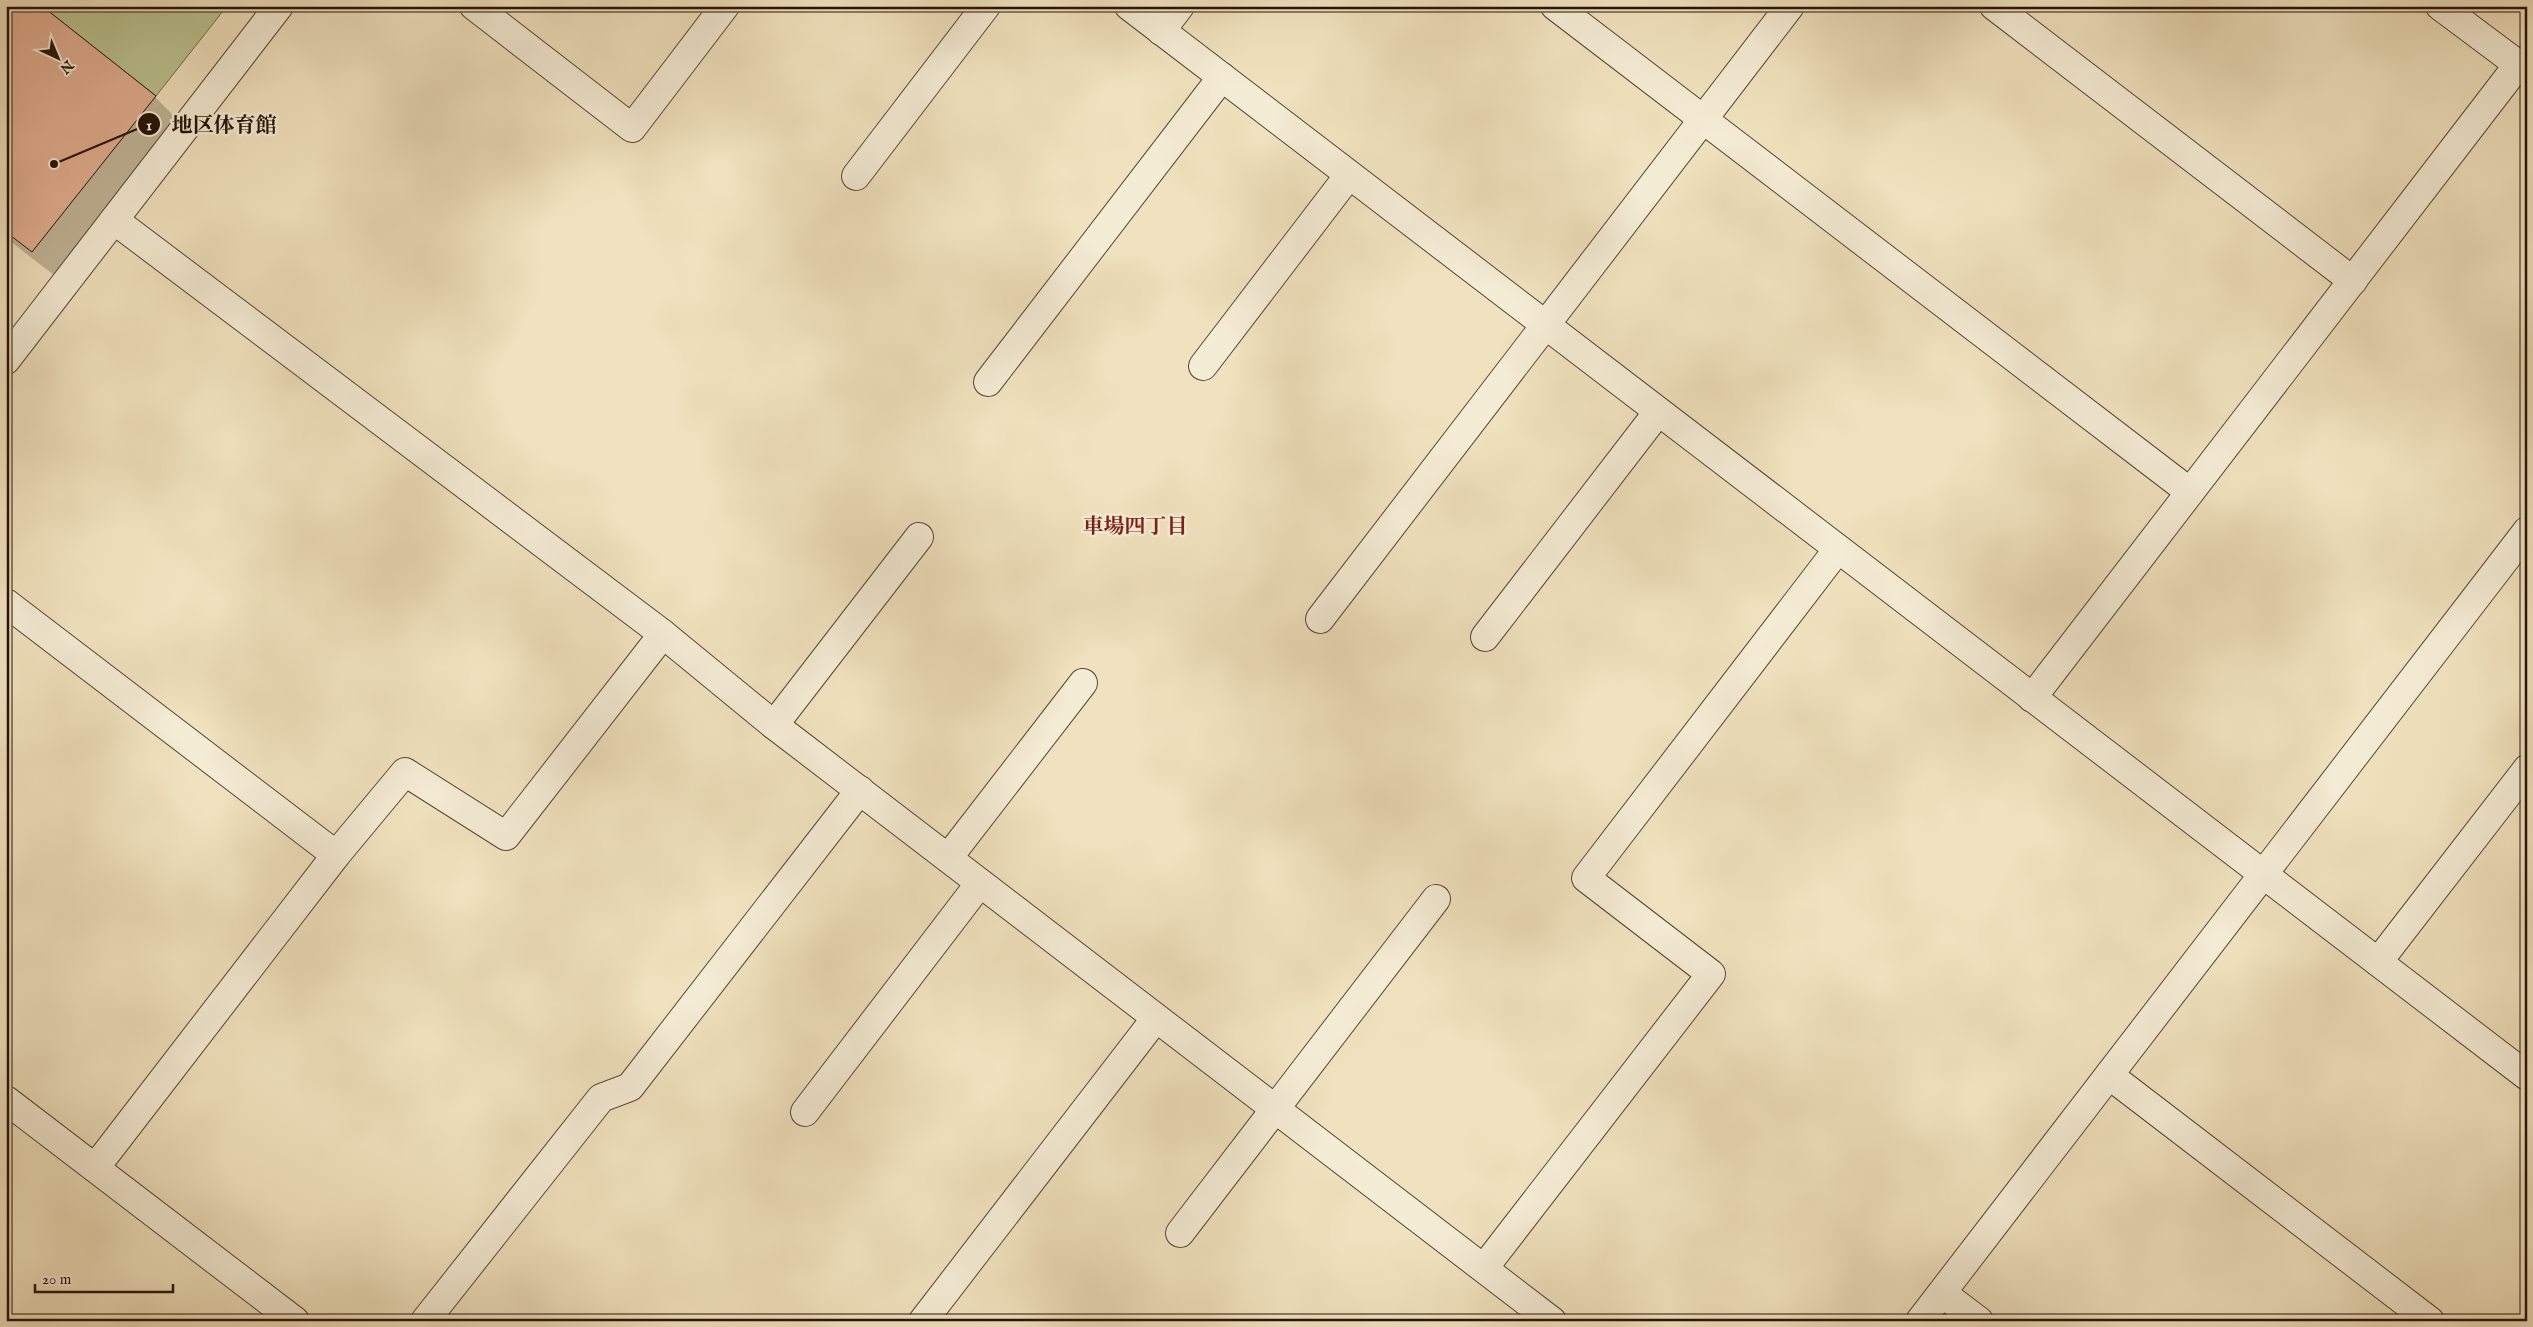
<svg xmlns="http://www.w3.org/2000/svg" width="2533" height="1327" font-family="'IM FELL English','Noto Serif JP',serif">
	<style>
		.green { fill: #bbc391; stroke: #706b4c }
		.shadow { fill: #0003 }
		.building { fill: #e1af91; stroke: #251308 }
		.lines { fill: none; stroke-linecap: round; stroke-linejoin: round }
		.minor-casing { stroke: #584736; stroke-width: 30 }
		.minor { stroke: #f5ecd5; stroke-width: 28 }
		.labels { text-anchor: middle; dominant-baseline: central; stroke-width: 5; stroke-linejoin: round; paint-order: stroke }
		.neighbourhood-label { font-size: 21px; font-weight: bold; fill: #7a1f14; stroke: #f5ecd5 }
		.leader { fill: none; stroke: #251308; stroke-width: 2 }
		.callout-dot { fill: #251308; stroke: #f5ecd5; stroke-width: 2 }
		.mark-label { font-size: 15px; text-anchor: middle; font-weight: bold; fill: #fff }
		.callout-label { font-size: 21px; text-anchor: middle; font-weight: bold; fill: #251308; stroke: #f5ecd5; stroke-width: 5; stroke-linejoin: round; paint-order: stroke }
	</style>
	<rect width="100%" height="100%" fill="#f0e2be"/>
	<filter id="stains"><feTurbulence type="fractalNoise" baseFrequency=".004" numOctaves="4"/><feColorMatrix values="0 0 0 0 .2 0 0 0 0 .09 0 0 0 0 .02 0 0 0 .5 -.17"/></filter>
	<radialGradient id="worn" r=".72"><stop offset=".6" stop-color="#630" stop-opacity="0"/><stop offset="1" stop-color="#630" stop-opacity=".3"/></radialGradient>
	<path class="green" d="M42,6H227L156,96Z"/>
	<path class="shadow" d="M6,6L155,97L190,132L68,286L6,238Z"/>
	<path class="building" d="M6,6H42L156,96L32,252L6,232Z"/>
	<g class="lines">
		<defs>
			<g id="minor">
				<path d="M474,6L632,128L725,6"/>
				<path d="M1129,6L2527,1076"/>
				<path d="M1555,6L2190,492"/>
				<path d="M1994,6L2353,281"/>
				<path d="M2440,6L2527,71"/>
				<path d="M1161,31L1180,6"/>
				<path d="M856,176L986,6"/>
				<path d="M114,220L663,634L774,725L1552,1321"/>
				<path d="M6,360L279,6"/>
				<path d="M1203,366L1349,175"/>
				<path d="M988,382L1222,77"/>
				<path d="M6,603L336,855"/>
				<path d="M1320,619L1790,6"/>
				<path d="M1485,637L1658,412"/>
				<path d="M2032,698L2518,65"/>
				<path d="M774,725L919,537"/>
				<path d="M948,858L1083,683"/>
				<path d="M2378,962L2527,769"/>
				<path d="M2109,1075L2430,1321"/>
				<path d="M6,1100L295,1321"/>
				<path d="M805,1112L980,883"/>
				<path d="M95,1168L336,855L405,772L506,836L663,634"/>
				<path d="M1180,1233L1436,899"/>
				<path d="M1484,1268L1711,974L1586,878L1838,549"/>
				<path d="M1942,1293L1979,1321"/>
				<path d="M425,1321L601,1098L630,1087L860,790"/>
				<path d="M923,1321L1156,1018"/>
				<path d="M1920,1321L2527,531"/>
			</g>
		</defs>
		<use href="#minor" class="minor-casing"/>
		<use href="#minor" class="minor"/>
	</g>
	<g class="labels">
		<g class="neighbourhood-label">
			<text x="1135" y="527">車場四丁目</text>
		</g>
	</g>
	<path class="leader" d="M54 164L149 124"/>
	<g class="callout-dot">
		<circle cx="54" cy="164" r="5"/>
		<circle cx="149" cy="124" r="12"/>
	</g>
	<g class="mark-label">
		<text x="149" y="130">1</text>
	</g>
	<g class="callout-label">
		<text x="224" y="132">地区体育館</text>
	</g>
	<rect width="2533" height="1327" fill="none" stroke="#f0e2be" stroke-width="25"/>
	<rect x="8" y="8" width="2518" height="1312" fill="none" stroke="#251308" stroke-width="2.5"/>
	<rect x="12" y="12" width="2508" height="1302" fill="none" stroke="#251308"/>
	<g transform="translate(58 58) rotate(136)" stroke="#f5ecd5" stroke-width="4" paint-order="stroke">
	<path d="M0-4L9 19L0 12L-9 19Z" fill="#251308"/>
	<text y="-8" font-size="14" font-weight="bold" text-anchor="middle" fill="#251308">N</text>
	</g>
	<path d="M35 1284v8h138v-8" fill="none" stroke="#251308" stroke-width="2.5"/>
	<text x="42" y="1284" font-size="15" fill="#251308" stroke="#f5ecd5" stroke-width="4" paint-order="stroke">20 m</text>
	<rect width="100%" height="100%" filter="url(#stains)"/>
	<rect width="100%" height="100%" fill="url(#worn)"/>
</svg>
